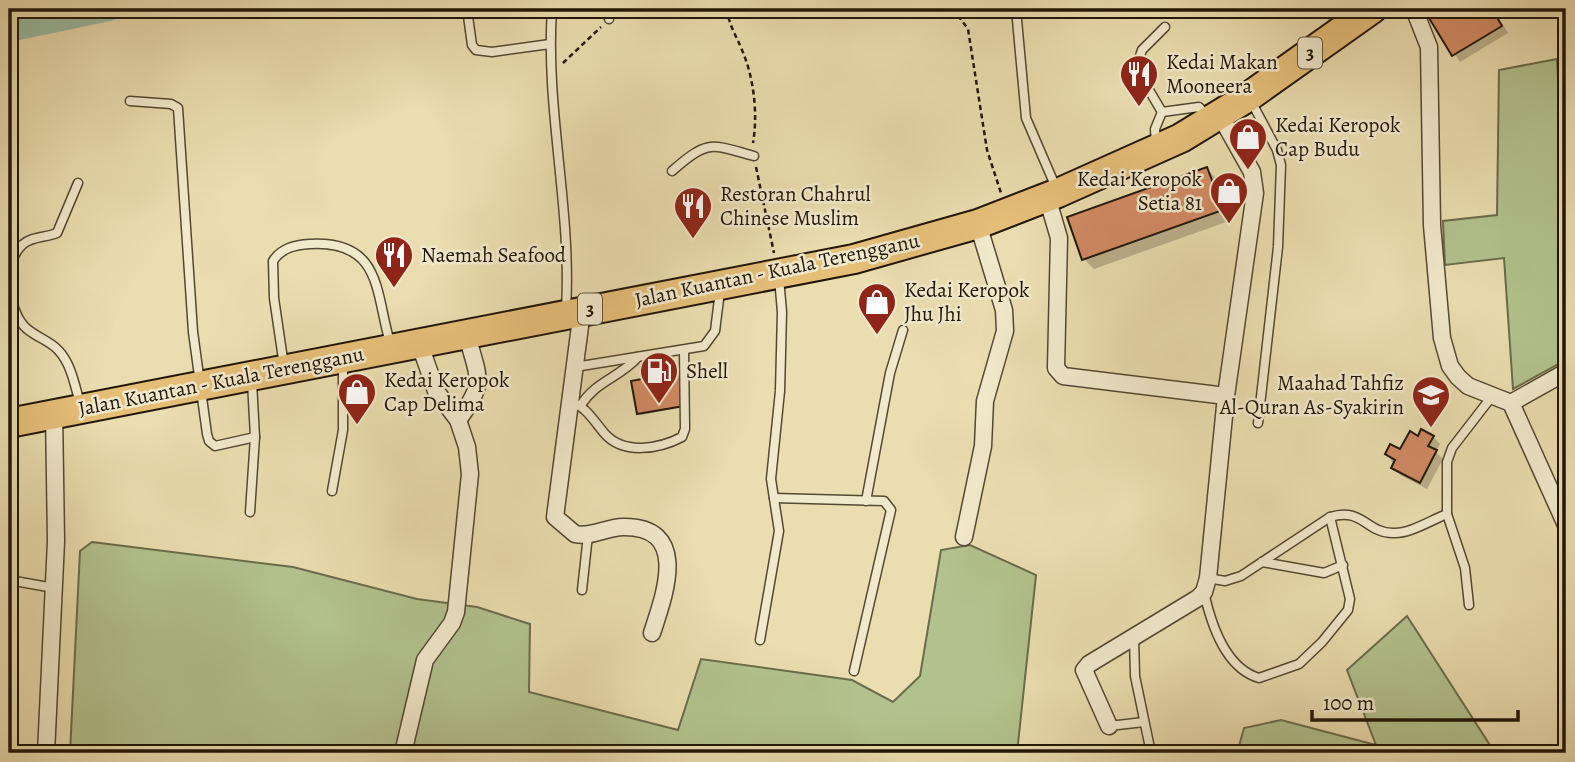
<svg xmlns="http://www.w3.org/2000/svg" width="1575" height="762" font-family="Alegreya,serif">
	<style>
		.green { fill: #b2c28e; stroke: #6a6c4b; stroke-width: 2 }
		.shadow { fill: #0003 }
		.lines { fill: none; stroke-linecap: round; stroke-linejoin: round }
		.river { stroke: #99bda5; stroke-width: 24 }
		.building { fill: #d28b64; stroke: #211608; stroke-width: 2 }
		.lane-casing { stroke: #534832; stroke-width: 11 }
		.street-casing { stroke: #534832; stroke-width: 19 }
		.highway-casing { stroke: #211608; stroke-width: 32 }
		.path { stroke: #211608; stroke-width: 2.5; stroke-dasharray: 5 3.5; stroke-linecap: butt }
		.lane { stroke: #f1e9cb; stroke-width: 8 }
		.street { stroke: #f1e9cb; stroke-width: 16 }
		.highway { stroke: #e5be78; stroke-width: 28 }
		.labels { text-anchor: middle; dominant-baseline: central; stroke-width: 5; stroke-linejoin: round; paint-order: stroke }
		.shield { fill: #f1e9cb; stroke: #5f5542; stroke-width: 2 }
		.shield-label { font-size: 19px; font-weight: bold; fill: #211608 }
		.poi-label { font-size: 21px; fill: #211608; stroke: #f1e9cb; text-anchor: start }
		.street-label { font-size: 21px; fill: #211608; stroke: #f1e9cb }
	</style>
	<rect width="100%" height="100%" fill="#eaddaf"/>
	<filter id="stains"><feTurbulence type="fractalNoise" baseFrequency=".00286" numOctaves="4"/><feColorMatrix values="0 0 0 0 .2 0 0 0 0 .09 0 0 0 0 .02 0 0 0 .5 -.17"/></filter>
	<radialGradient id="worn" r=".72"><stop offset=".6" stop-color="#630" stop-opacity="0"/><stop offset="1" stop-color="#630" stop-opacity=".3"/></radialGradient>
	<g class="green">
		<path d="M1557,59L1558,78L1566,77V360L1513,389L1504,258L1445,265L1443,221L1497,215L1499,70Z"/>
		<path d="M92,542L293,567L417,599L477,607L530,624L529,692L678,730L701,659L852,680L893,702L920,676L941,550L970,545L1036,575L1017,753H70L80,551Z"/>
		<path d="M1407,616L1495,753H1237L1244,728L1281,720L1376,745L1347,670Z"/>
	</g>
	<g class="shadow">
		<path d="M1319,9H1356L1331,24Z"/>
		<path d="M1449,9H1493L1508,33L1460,62L1432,19Z"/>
		<path d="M1207,169L1217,179L1232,220L1094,269L1084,259Z"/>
		<path d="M680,374L685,407L641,415L639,413Z"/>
		<path d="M1433,437L1440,444L1436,452L1443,459L1427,489L1400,475L1387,454L1401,451L1419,438Z"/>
	</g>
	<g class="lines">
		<path class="river" d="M9,30L109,9"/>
	</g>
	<g class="building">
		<path d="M1317,9H1337L1323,18Z"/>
		<path d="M1446,9H1492L1502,26L1452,56L1429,18Z"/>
		<path d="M1207,167L1223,210L1082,260L1067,217Z"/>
		<path d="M680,372L684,406L637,414L631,381Z"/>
		<path d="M1421,429L1434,436L1428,446L1437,450L1420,483L1391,468L1395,460L1385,454L1390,444L1400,449L1410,431L1418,436Z"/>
	</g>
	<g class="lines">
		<defs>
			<g id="lane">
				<path d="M467,9L472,45L476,50L492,52L550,44"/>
				<path d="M552,9C545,109 572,209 566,309"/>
				<path d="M607,9L609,19"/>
				<path d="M1016,9L1026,118L1057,190"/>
				<path d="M1165,27L1142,50L1136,68L1162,112L1199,107L1208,117"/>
				<path d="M130,101L171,104L178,108L193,332L207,434L209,441L215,446L255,437L252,382"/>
				<path d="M1251,101L1277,150L1281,165L1278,247L1258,423"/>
				<path d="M1156,143L1155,129L1162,112"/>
				<path d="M672,171C709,139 710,144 754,156"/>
				<path d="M78,183L57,233C45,238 32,236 22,245C3,263 8,308 24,326C34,337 50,340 59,351C72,365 75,388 81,406"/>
				<path d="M284,366L274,298L273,261C281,248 295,245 310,244C384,240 375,296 391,346"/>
				<path d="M575,367L704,346L715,331L720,291"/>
				<path d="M569,401C587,407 593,420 605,434C624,455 659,449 682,437L685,429L684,350"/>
				<path d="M581,405C596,381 619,378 638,357"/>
				<path d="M332,491L343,430V365"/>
				<path d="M774,498L884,501L891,510L854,671"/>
				<path d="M866,501L890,373L903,330"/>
				<path d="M250,512L255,437"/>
				<path d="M1262,562L1324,573L1343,565"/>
				<path d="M1208,578L1225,581L1241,576L1330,517C1363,507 1366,533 1393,533C1410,534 1431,520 1447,514"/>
				<path d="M9,580L54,588"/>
				<path d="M582,590L588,535"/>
				<path d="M1204,592C1211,624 1225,668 1259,678L1299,664L1322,642L1348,610L1350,599L1330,517"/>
				<path d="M1469,605L1465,568L1447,514V462L1452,448L1493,395"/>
				<path d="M1134,637L1135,676L1151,753"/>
				<path d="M760,640L779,531L771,479L780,391L782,312L779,278"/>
				<path d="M1109,726L1144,722"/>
			</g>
			<g id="street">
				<path d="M1414,9L1429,47L1432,225L1442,338L1450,366L1458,377L1468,386L1511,403L1566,525"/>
				<path d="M1566,9V12"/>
				<path d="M1047,197L1059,238L1056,368L1063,376L1226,396"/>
				<path d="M582,311L555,517L575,534C591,538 607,527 623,527C691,526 664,596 652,633"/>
				<path d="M1511,403L1566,372"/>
				<path d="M458,420C487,382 478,378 467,335"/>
				<path d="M964,537L983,446L985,401L1005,331L1004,310L978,224"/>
				<path d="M1109,726L1084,670L1089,664L1198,598L1204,592L1208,578L1226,396L1255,193L1252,172L1220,115"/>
				<path d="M46,753L56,541L54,412"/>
				<path d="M403,753L425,660L452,623L456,612L470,474L467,447L458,420L436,391L420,345"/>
			</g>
			<path id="highway" d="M9,423L854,259L978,224L1058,193L1181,138L1248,97L1372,9"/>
		</defs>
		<use href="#lane" class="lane-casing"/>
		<use href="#street" class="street-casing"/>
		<use href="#highway" class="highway-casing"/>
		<g class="path">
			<path d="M727,9C729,26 736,35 742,50C754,78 758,114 753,143"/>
			<path d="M953,9L968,29L987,150L1001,193"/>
			<path d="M563,63L601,27"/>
			<path d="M756,167L774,253"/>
		</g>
		<use href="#lane" class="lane"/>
		<use href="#street" class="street"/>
		<use href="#highway" class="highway"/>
	</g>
	<defs>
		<symbol id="restaurant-pin" viewBox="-11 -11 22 30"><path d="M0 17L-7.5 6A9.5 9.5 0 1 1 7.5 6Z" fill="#8f2418" stroke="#f1e9cb"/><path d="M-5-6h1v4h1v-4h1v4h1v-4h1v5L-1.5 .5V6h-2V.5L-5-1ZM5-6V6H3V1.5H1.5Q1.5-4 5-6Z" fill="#fff"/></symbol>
		<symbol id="shop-pin" viewBox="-11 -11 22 30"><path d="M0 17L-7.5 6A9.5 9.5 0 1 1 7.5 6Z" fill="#8f2418" stroke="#f1e9cb"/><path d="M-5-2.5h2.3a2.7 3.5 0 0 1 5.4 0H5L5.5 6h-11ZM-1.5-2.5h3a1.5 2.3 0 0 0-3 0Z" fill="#fff"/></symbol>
		<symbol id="fuel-pin" viewBox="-11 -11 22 30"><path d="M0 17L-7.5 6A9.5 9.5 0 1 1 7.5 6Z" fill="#8f2418" stroke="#f1e9cb"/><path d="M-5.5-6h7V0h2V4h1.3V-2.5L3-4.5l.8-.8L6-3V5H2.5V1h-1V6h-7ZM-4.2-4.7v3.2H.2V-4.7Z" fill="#fff"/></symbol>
		<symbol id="school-pin" viewBox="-11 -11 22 30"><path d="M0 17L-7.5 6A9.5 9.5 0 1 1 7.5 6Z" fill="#8f2418" stroke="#f1e9cb"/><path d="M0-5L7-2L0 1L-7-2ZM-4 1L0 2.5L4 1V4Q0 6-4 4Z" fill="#fff"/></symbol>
	</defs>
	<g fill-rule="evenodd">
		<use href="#restaurant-pin" x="1117" y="52" width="44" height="60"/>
		<use href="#shop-pin" x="1226" y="115" width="44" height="60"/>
		<use href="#shop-pin" x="1207" y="169" width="44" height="60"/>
		<use href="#restaurant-pin" x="671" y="184" width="44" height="60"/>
		<use href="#restaurant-pin" x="372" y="233" width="44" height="60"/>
		<use href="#shop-pin" x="855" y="280" width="44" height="60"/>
		<use href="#fuel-pin" x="637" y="349" width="44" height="60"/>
		<use href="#shop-pin" x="335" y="370" width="44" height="60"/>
		<use href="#school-pin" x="1409" y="373" width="44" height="60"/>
	</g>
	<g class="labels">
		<g class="shield">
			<rect x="1298" y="37.5" width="24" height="31" rx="5"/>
			<rect x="578" y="293.5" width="24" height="31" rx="5"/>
		</g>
		<g class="shield-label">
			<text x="1310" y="53">3</text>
			<text x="590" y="309">3</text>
		</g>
		<g class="poi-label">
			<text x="1166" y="62">Kedai Makan<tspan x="1166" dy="24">Mooneera</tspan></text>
			<text x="1275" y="125">Kedai Keropok<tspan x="1275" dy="24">Cap Budu</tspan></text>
			<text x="1202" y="179" text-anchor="end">Kedai Keropok<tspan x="1202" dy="24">Setia 81</tspan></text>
			<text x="720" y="194">Restoran Chahrul<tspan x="720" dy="24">Chinese Muslim</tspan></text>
			<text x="421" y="255">Naemah Seafood</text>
			<text x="904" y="290">Kedai Keropok<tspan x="904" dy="24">Jhu Jhi</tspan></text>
			<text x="686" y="371">Shell</text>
			<text x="384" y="380">Kedai Keropok<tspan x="384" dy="24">Cap Delima</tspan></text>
			<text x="1404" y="383" text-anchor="end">Maahad Tahfiz<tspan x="1404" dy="24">Al-Quran As-Syakirin</tspan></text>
		</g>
		<g class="street-label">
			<text transform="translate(777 270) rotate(-12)">Jalan Kuantan - Kuala Terengganu</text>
			<text transform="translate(221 381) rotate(-11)">Jalan Kuantan - Kuala Terengganu</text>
		</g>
	</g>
	<rect width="1575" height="762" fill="none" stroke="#eaddaf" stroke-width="35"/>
	<rect x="10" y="10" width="1554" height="741" fill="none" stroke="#211608" stroke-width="3.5"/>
	<rect x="18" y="18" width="1540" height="727" fill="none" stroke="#211608" stroke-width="2"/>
	<path d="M1312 710v10h206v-10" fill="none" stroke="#211608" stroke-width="3.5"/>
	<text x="1323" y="710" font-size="21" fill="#211608" stroke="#f1e9cb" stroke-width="5" paint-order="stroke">100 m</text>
	<rect width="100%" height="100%" filter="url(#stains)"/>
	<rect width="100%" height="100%" fill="url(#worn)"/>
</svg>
